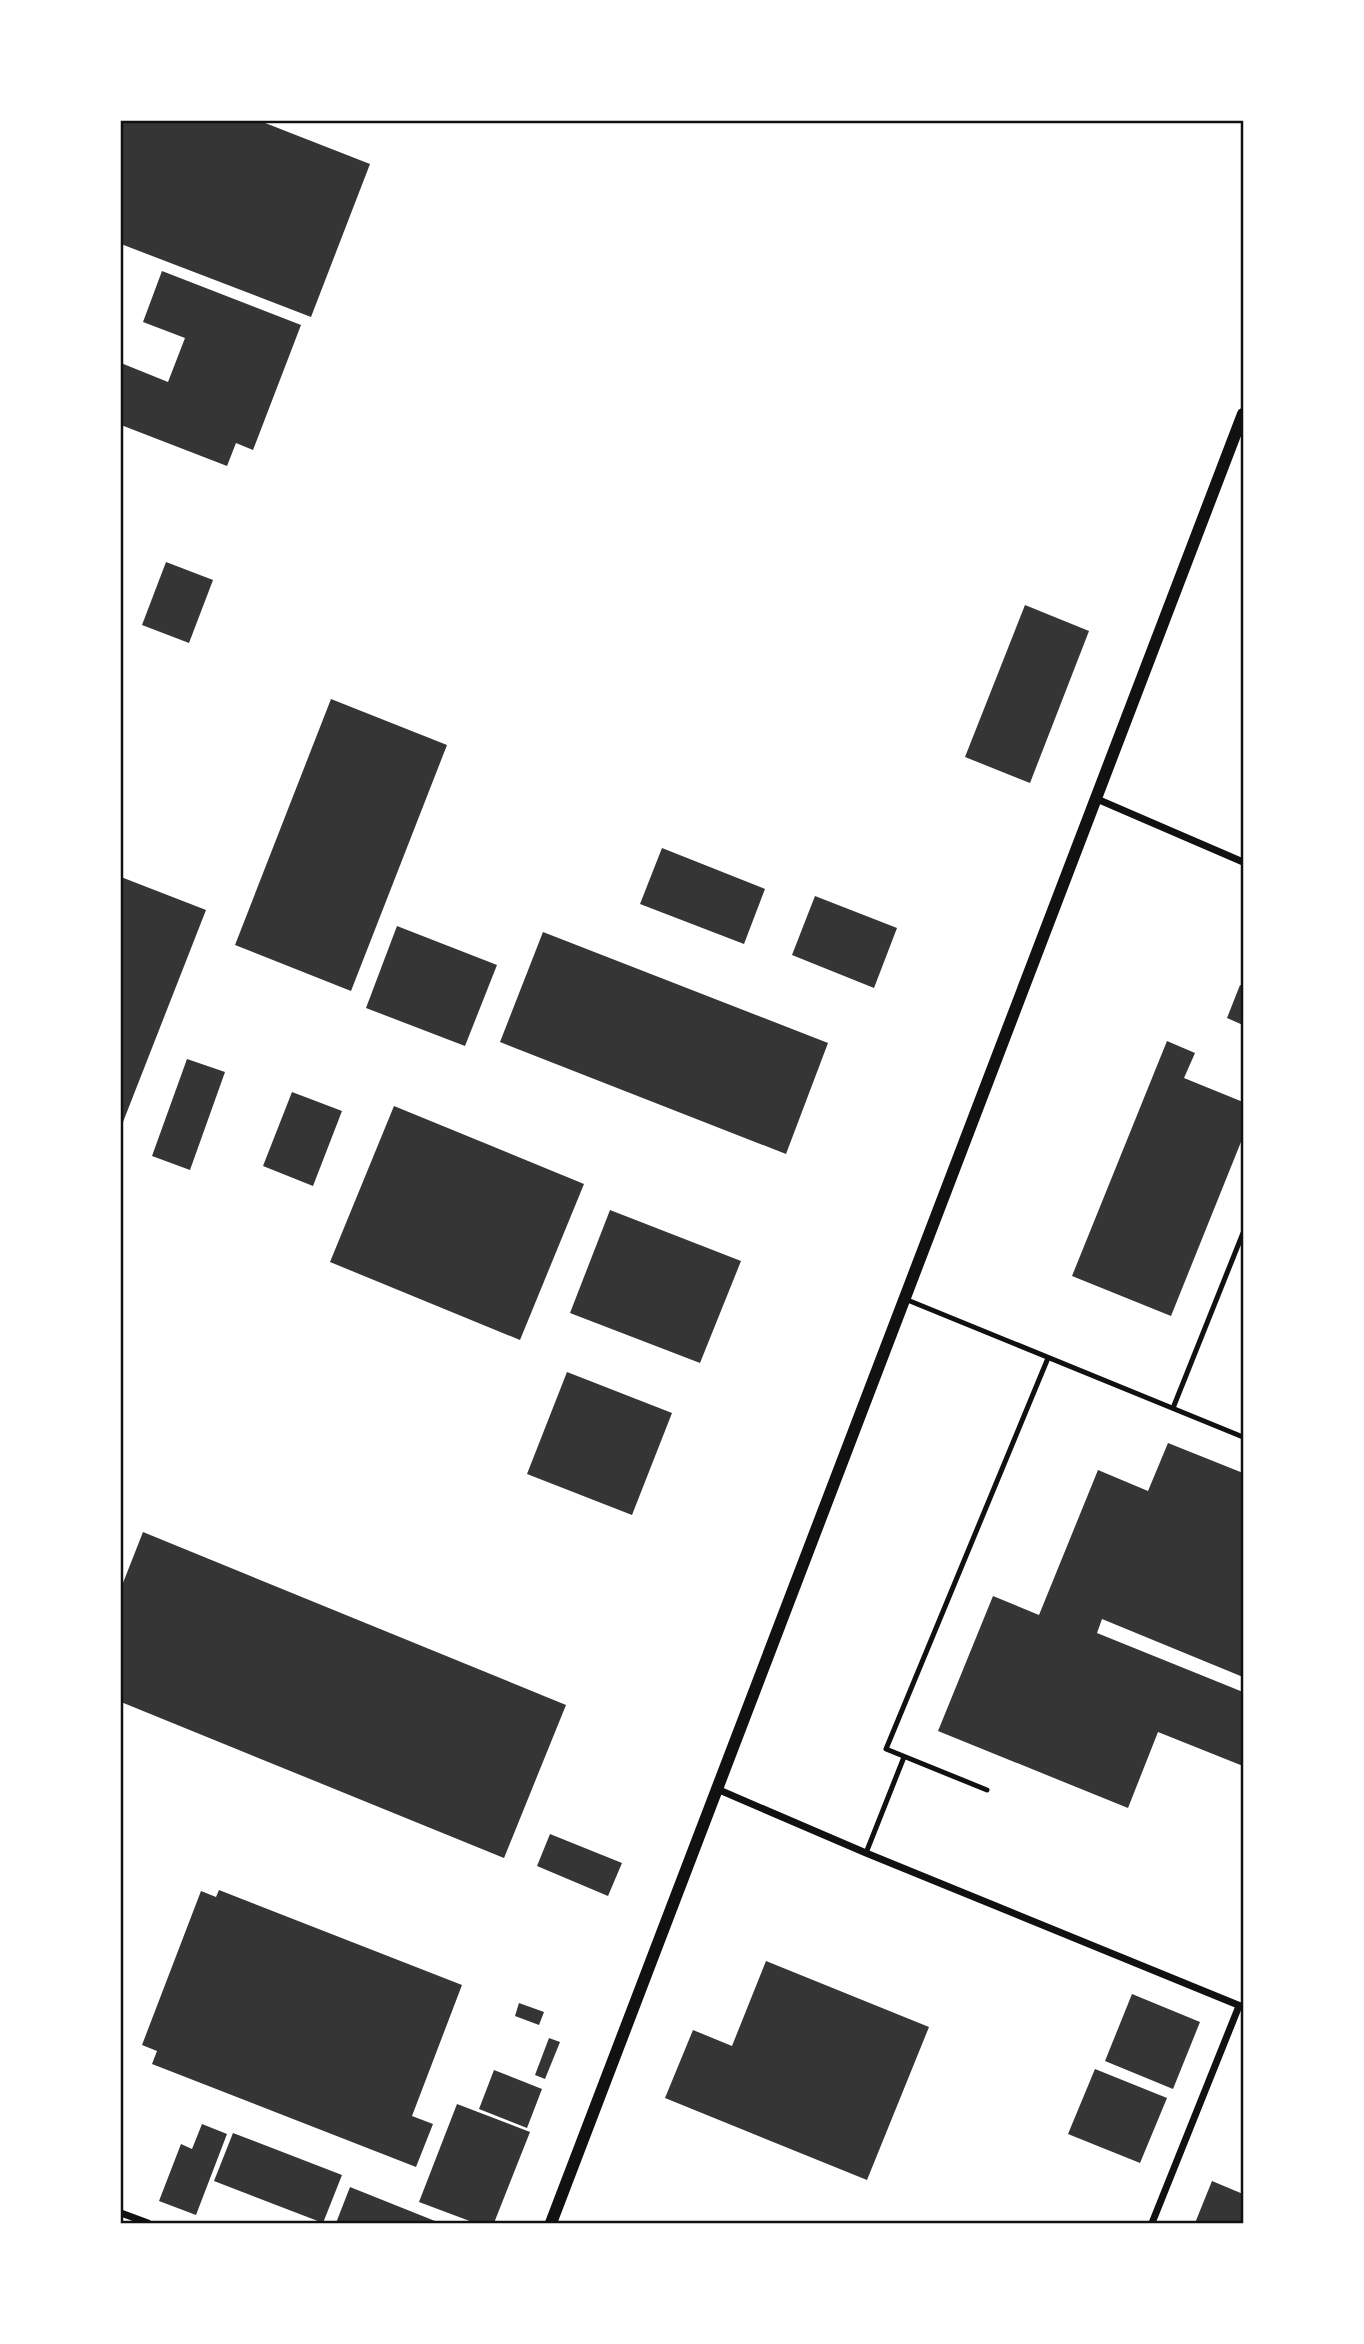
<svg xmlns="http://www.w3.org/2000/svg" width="1364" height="2344" font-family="Lora,serif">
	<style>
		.building { fill: #353535 }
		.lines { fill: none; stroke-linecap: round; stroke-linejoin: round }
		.service { stroke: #111; stroke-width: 5 }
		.minor { stroke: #111; stroke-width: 7 }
		.tertiary { stroke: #111; stroke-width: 12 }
		.neatline { fill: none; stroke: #111; stroke-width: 2.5 }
	</style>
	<rect width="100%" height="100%" fill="#fff"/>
	<g class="building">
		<path d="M121,121H260L370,164L311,317L121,244Z"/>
		<path d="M162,271L301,325L253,450L236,443L227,466L121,425V363L168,382L185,338L143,322Z"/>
		<path d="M166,562L213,580L189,643L142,625Z"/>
		<path d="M1025,605L1089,631L1030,783L965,757Z"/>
		<path d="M331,699L447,745L351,991L235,945Z"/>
		<path d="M662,848L765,889L744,944L640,904Z"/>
		<path d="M121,877L206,910L123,1122L121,1121Z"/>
		<path d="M815,896L897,928L874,988L792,955Z"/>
		<path d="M397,926L497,965L465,1046L366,1008Z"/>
		<path d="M543,932L828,1043L786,1154L500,1042Z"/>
		<path d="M1240,985L1243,986V1025L1227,1018Z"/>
		<path d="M1167,1041L1195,1053L1184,1078L1243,1102V1137L1171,1316L1072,1276Z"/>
		<path d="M187,1059L225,1072L190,1170L152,1156Z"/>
		<path d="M292,1092L342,1111L313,1186L263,1166Z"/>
		<path d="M394,1106L584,1184L520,1340L330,1262Z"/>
		<path d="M610,1210L741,1261L700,1363L570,1313Z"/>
		<path d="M567,1372L672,1413L632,1515L527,1474Z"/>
		<path d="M1168,1443L1243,1473V1677L1102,1619L1097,1633L1243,1692V1766L1158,1732L1128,1808L938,1731L993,1596L1039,1615L1098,1470L1148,1491Z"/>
		<path d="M143,1532L566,1705L504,1858L121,1702V1588Z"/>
		<path d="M550,1834L622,1863L608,1896L537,1866Z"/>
		<path d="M219,1890L462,1985L412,2116L433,2124L416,2167L152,2064L157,2051L142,2045L201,1891L216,1897Z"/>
		<path d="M766,1961L929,2027L867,2180L665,2098L693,2030L732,2046Z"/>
		<path d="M1132,1994L1200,2022L1173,2089L1105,2061Z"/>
		<path d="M519,2003L544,2012L539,2025L515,2016Z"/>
		<path d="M549,2038L560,2042L545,2079L535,2075Z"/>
		<path d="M1095,2069L1167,2098L1140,2163L1068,2134Z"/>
		<path d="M494,2070L542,2089L527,2128L479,2109Z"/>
		<path d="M457,2104L530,2132L494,2223H475L419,2202Z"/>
		<path d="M202,2124L227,2134L196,2215L159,2201L181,2144L192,2149Z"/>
		<path d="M233,2133L342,2175L323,2223L214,2181Z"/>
		<path d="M1212,2181L1243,2194V2223H1195Z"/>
		<path d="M350,2187L440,2223H336Z"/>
	</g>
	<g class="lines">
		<g class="service">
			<path d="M905,1299L1243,1437"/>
			<path d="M1173,1408L1243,1233"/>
			<path d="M987,1790L886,1749L1048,1358"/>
			<path d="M866,1853L904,1757"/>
		</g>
		<g class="minor">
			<path d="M1097,799L1243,862"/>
			<path d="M717,1789L866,1853L1243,2007"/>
			<path d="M121,2213L148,2223"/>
			<path d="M1152,2223L1239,2006"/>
		</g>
		<path class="tertiary" d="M551,2223L1243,414"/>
	</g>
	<rect width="1364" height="2344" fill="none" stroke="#ffffff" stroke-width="245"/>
	<rect x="122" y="122" width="1120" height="2100" class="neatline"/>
</svg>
